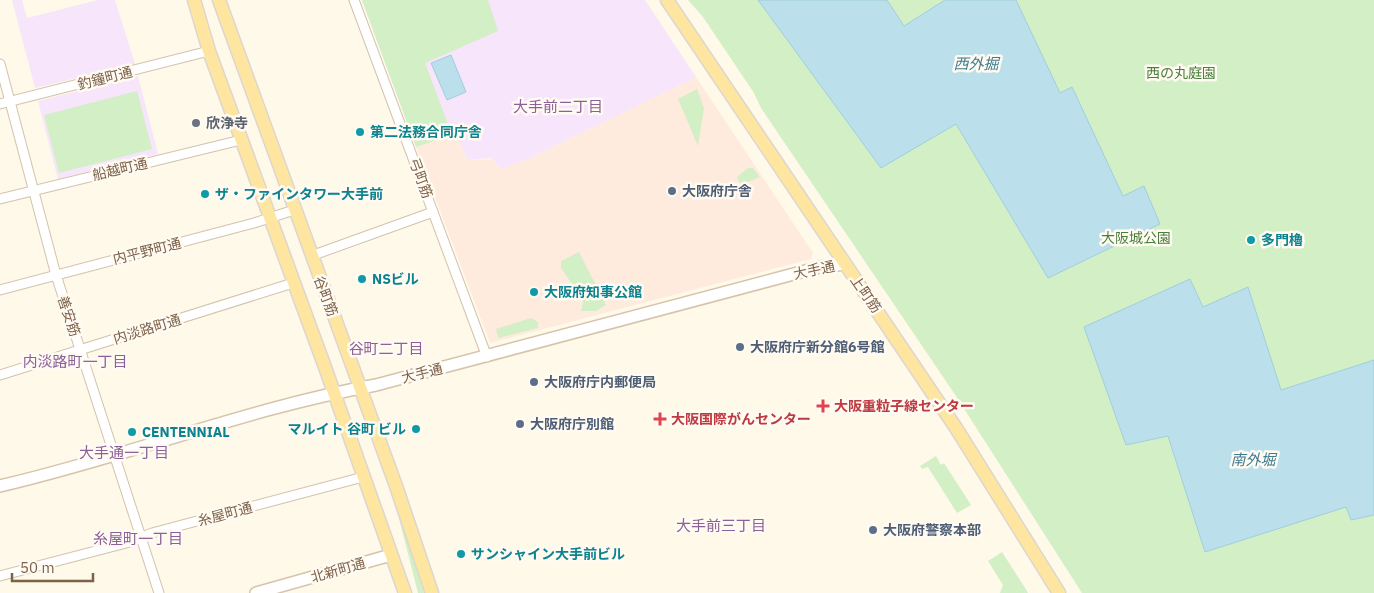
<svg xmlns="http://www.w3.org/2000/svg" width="1374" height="593" font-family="'IBM Plex Sans','Noto Sans JP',sans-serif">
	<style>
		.commercial { fill: #ffebdd }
		.education { fill: #f6e5fb }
		.green { fill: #d2efc5 }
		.water { fill: #bbdfeb; stroke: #a0cede }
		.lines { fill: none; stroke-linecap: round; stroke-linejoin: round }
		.street-casing { stroke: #d3c2ad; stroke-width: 11 }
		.secondary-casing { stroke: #d7c3aa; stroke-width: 14 }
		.primary-casing { stroke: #ddd6d0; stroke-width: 15 }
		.street { stroke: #fff; stroke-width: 9 }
		.secondary { stroke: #fff; stroke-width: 11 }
		.primary { stroke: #ffe6a0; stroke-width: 12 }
		.worship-dot { fill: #6b7280; stroke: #fffbf2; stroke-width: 2 }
		.culture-dot { fill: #0f9aa8; stroke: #fffbf2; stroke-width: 2 }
		.service-dot { fill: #5c6f8a; stroke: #fffbf2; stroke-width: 2 }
		.health-dot { fill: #e0444e; stroke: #fffbf2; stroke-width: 2 }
		.labels { text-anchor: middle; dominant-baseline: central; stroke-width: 5; stroke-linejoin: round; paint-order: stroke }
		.park-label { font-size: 14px; fill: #497e3c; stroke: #fffbf2 }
		.street-label { font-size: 14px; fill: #7d6149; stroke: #fffbf2 }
		.worship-label { font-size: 14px; font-weight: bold; fill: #5b616d; stroke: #fffbf2; text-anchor: start }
		.culture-label { font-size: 14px; font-weight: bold; fill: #0d838f; stroke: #fffbf2; text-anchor: start }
		.service-label { font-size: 14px; font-weight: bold; fill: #4e5e75; stroke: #fffbf2; text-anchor: start }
		.health-label { font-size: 14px; font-weight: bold; fill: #be3a42; stroke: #fffbf2; text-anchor: start }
		.water-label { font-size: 15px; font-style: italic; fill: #407c92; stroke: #fffbf2 }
		.neighbourhood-label { font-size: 15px; fill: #8c6199; stroke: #fffbf2 }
	</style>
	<rect width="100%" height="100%" fill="#fef9e9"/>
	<path class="commercial" d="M696,77L813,253L811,259L490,343L416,147L455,133L468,160L530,158Z"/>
	<g class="education">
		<path d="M12,0H22L27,18L98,0H115L135,64L35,88Z"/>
		<path d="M362,0H645L696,77L530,158L501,169L491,158L468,160L455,133L416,147Z"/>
		<path d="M138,76L158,154L58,179L38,101Z"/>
	</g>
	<g class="green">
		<path d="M362,0H488L498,31L425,63L452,135L416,147Z"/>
		<path d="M688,0H1374V593H1082L954,393L761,108L754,93L703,17Z"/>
		<path d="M697,89L704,108L698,146L678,99Z"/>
		<path d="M137,91L152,149L59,173L44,115Z"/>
		<path d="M748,168H753L760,177L744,184L739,182L737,177Z"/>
		<path d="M579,252L606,305L596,311H581L583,302L581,297L561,268V261Z"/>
		<path d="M531,318L538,322V328L498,338L496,329Z"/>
		<path d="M936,456L941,465L944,463L971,505L957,513L928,467L922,469L920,466Z"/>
		<path d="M399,518H400L424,593H418Z"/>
		<path d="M1002,552L1027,591L1028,593H1000L1003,585L988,561Z"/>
	</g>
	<g class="water">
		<path d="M758,0H887L904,26L945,0H1016L1060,93L1072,87L1123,196L1144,186L1160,224L1048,278L956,124L881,168Z"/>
		<path d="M451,55L466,92L447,100L431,63Z"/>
		<path d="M1190,279L1203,307L1248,287L1281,390L1374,360V515L1351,520L1346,507L1205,552L1168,436L1126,445L1084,327Z"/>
	</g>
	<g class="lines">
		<defs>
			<g id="street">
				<path d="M354,0L487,357"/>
				<path d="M0,64L56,275L159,593"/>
				<path d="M0,104L209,51"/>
				<path d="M0,199L241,140"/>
				<path d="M311,256L433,212"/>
				<path d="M0,290L254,223L294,210"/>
				<path d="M0,375L293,283"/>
				<path d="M0,576L130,542L152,533L363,477"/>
			</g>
			<g id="secondary">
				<path d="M0,486C126,457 248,408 376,385L820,267L845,264"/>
				<path d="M256,593L391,555"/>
			</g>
			<g id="primary">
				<path d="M194,0L209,51L326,370L405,593"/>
				<path d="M219,0L396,486L432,593"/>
				<path d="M667,0L956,428L1059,593"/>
			</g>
		</defs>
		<use href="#street" class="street-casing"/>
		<use href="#secondary" class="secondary-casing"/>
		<use href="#primary" class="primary-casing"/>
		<use href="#street" class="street"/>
		<use href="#secondary" class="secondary"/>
		<use href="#primary" class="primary"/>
	</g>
	<circle class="worship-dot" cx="196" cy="123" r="5"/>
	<g class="culture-dot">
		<circle cx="360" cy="132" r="5"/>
		<circle cx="205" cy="194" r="5"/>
		<circle cx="1251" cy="240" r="5"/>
		<circle cx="362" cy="279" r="5"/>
		<circle cx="534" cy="292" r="5"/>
		<circle cx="416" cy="429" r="5"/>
		<circle cx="132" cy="432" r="5"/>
		<circle cx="461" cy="554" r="5"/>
	</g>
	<g class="service-dot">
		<circle cx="672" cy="191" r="5"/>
		<circle cx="740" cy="347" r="5"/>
		<circle cx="534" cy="382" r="5"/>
		<circle cx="520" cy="424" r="5"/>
		<circle cx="873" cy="530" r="5"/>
	</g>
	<g class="health-dot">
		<path d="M820.5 398.5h5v5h5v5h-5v5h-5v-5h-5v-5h5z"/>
		<path d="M657.5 411.5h5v5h5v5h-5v5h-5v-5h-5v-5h5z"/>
	</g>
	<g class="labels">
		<g class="park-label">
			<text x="1181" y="73">西の丸庭園</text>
			<text x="1136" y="238">大阪城公園</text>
		</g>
		<g class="street-label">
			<text transform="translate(105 78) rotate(-14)">釣鐘町通</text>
			<text transform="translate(120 169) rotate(-13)">船越町通</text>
			<text transform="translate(421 178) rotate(70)">弓町筋</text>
			<text transform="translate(147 251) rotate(-14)">内平野町通</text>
			<text transform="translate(814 270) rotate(-12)">大手通</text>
			<text transform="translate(866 294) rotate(55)">上町筋</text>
			<text transform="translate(326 296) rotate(69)">谷町筋</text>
			<text transform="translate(69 316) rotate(71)">善安筋</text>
			<text transform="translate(147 329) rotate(-17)">内淡路町通</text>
			<text transform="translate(422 373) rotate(-14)">大手通</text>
			<text transform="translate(225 514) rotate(-15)">糸屋町通</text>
			<text transform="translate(338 570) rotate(-16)">北新町通</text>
		</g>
		<g class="worship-label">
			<text x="206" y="123">欣浄寺</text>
		</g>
		<g class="culture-label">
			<text x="370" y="132">第二法務合同庁舎</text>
			<text x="215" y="194">ザ・ファインタワー大手前</text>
			<text x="1261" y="240">多門櫓</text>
			<text x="372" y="279">NSビル</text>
			<text x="544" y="292">大阪府知事公館</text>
			<text x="406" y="429" text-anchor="end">マルイト 谷町 ビル</text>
			<text x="142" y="432">CENTENNIAL</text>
			<text x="471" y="554">サンシャイン大手前ビル</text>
		</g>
		<g class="service-label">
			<text x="682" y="191">大阪府庁舎</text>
			<text x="750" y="347">大阪府庁新分館6号館</text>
			<text x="544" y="382">大阪府庁内郵便局</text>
			<text x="530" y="424">大阪府庁別館</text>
			<text x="883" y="530">大阪府警察本部</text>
		</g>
		<g class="health-label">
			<text x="834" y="406">大阪重粒子線センター</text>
			<text x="671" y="419">大阪国際がんセンター</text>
		</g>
		<g class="water-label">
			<text x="976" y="63">西外掘</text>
			<text x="1253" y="459">南外堀</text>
		</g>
		<g class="neighbourhood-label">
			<text x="558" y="106">大手前二丁目</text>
			<text x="386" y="348">谷町二丁目</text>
			<text x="75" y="361">内淡路町一丁目</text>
			<text x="124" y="452">大手通一丁目</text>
			<text x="721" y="525">大手前三丁目</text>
			<text x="138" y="538">糸屋町一丁目</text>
		</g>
	</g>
	<path d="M12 573v8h81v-8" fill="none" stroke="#7d6149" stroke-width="2.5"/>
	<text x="20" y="573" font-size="15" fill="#7d6149" stroke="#fffbf2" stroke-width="4" paint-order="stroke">50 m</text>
</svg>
